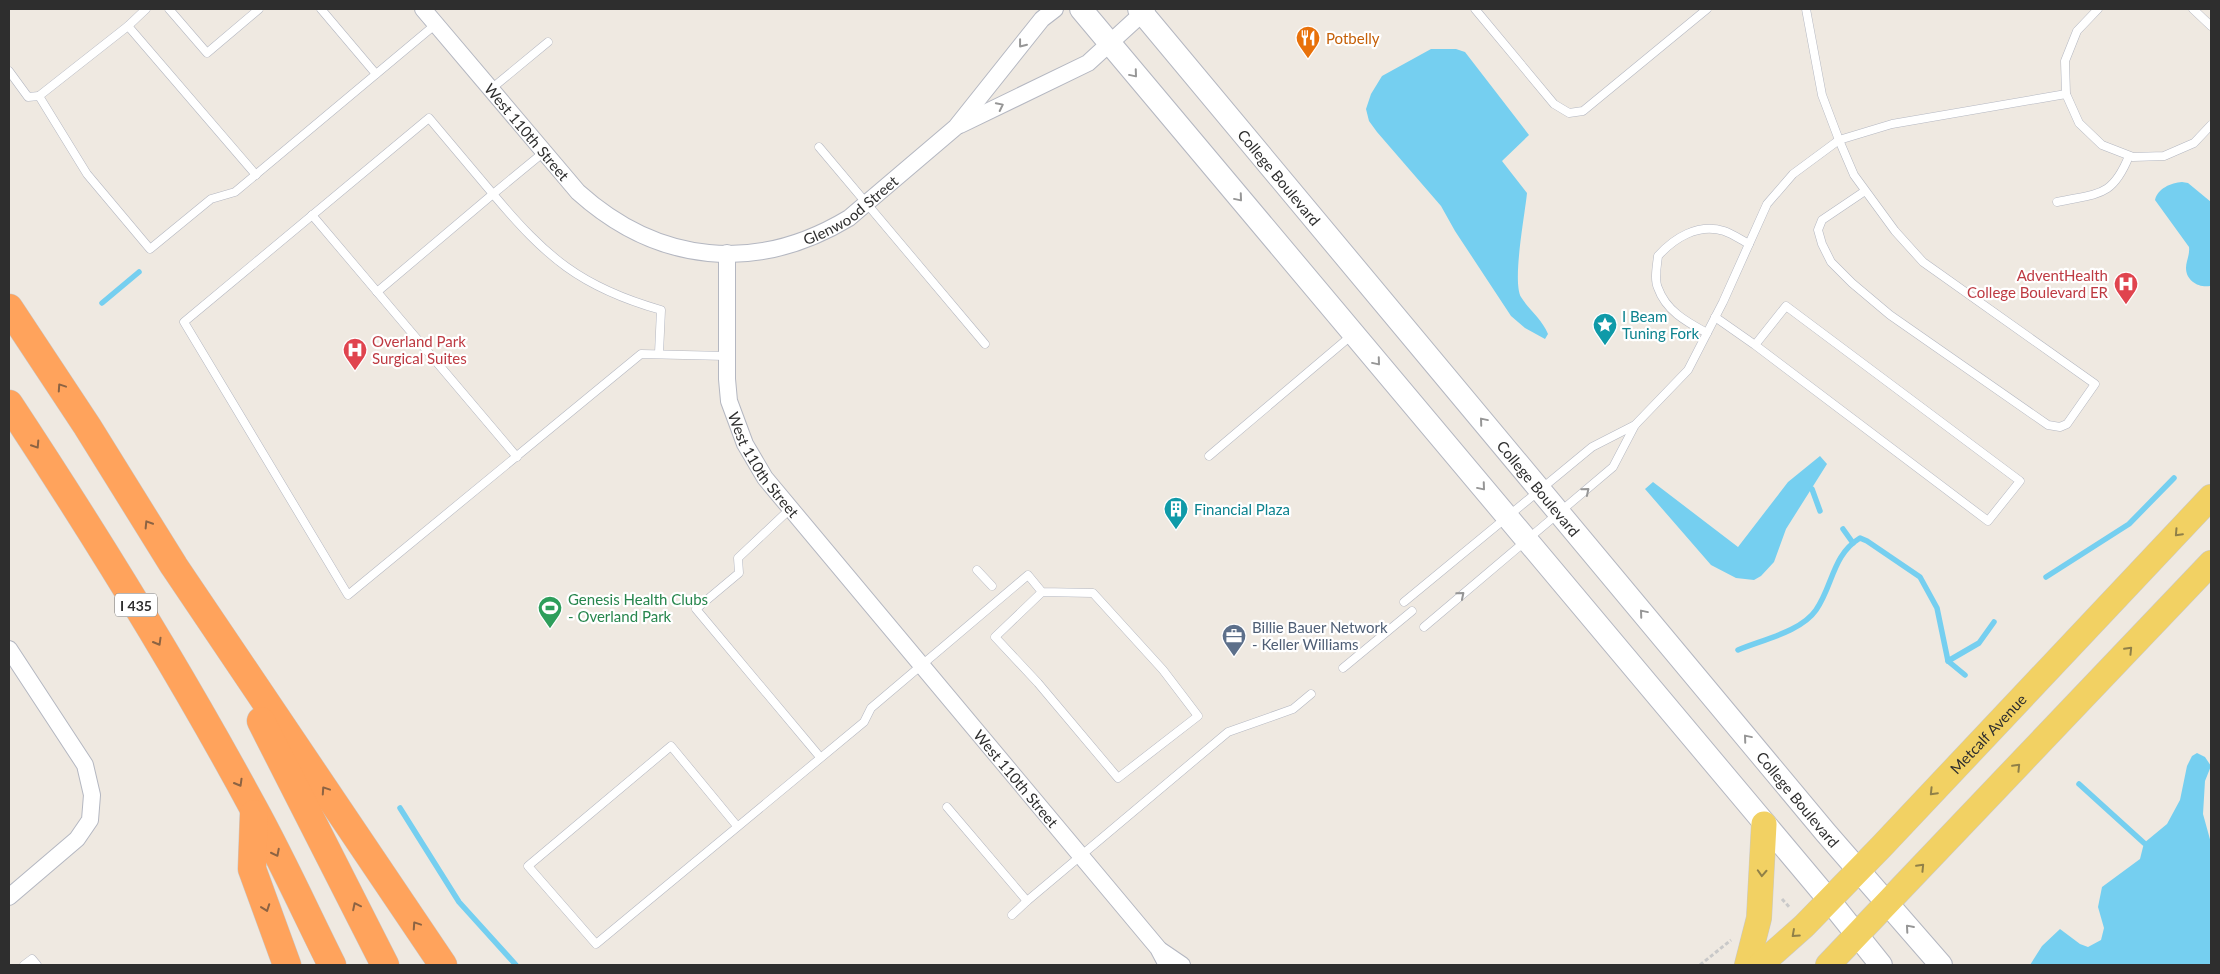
<svg xmlns="http://www.w3.org/2000/svg" width="2220" height="974" font-family="Lato,sans-serif">
	<style>
		.water { fill: #75cff0 }
		.lines { fill: none; stroke-linecap: round; stroke-linejoin: round }
		.stream { stroke: #75cff0; stroke-width: 5.5 }
		.service-casing { stroke: #b4b7c1; stroke-width: 9 }
		.minor-casing { stroke: #b4b7c1; stroke-width: 18 }
		.secondary-casing { stroke: #b4b7c1; stroke-width: 24 }
		.primary-casing { stroke: #c9c9c9; stroke-width: 26 }
		.motorway-casing { stroke: #c9c9c9; stroke-width: 29 }
		.path { stroke: #c9c9c9; stroke-width: 3; stroke-dasharray: 4 2.5; stroke-linecap: butt }
		.service { stroke: #fff; stroke-width: 8 }
		.minor { stroke: #fff; stroke-width: 16 }
		.secondary { stroke: #fff; stroke-width: 22 }
		.primary { stroke: #f2d163; stroke-width: 25 }
		.motorway { stroke: #ffa35c; stroke-width: 28 }
		.oneway { stroke: #969696 }
		.oneway2 { stroke: #8c6343 }
		.oneway3 { stroke: #908048 }
		.labels { text-anchor: middle; dominant-baseline: central; stroke-width: 4.5; stroke-linejoin: round; paint-order: stroke }
		.shield { fill: #fff; stroke: #6d6d6d; stroke-width: 1 }
		.shield-label { font-size: 14px; font-weight: bold; fill: #2e2e2e }
		.food-label { font-size: 15px; fill: #c56008; stroke: #fff; text-anchor: start }
		.street-label { font-size: 15px; fill: #2e2e2e; stroke: #fff }
		.health-label { font-size: 15px; fill: #be3a42; stroke: #fff; text-anchor: end }
		.culture-label { font-size: 15px; fill: #0d838f; stroke: #fff; text-anchor: start }
		.leisure-label { font-size: 15px; fill: #27864d; stroke: #fff; text-anchor: start }
		.service-label { font-size: 15px; fill: #4e5e75; stroke: #fff; text-anchor: start }
	</style>
	<rect width="100%" height="100%" fill="#efe9e1"/>
	<g class="water">
		<path d="M1431,49H1456L1465,52L1529,135L1502,161L1527,193C1525,214 1512,281 1521,297C1529,310 1542,319 1548,334L1545,339L1525,328L1511,316L1455,231L1441,206L1377,132L1369,121L1366,109L1371,94L1382,76Z"/>
		<path d="M2182,182L2188,183L2211,202L2210,286C2199,288 2186,281 2186,268C2186,261 2190,255 2189,247L2155,200C2158,188 2171,183 2182,182Z"/>
		<path d="M1820,456L1827,464L1786,529L1774,562L1761,576L1754,580L1736,578L1711,565L1645,489L1653,482L1738,547L1788,482Z"/>
		<path d="M2197,753L2205,757L2211,766L2205,781L2203,814L2211,843V965H2030L2042,946L2060,929L2080,944L2088,947L2101,940L2104,928L2098,907L2102,887L2140,859L2144,843L2167,824L2180,800L2187,766L2192,756Z"/>
	</g>
	<g class="lines">
		<g class="stream">
			<path d="M102,303L139,272"/>
			<path d="M1812,489L1820,511"/>
			<path d="M1843,529L1853,543"/>
			<path d="M2046,577L2129,524L2174,478"/>
			<path d="M1738,650C1761,640 1801,632 1816,610C1833,586 1832,555 1860,538L1867,541L1920,577L1937,608L1948,661L1965,675"/>
			<path d="M1948,661L1979,643L1994,622"/>
			<path d="M2079,784L2144,843"/>
			<path d="M400,808L459,902L516,965"/>
		</g>
		<defs>
			<g id="service">
				<path d="M146,9L128,26L256,175"/>
				<path d="M169,9L207,53L259,9"/>
				<path d="M321,9L376,74"/>
				<path d="M1475,9L1554,104L1569,113L1583,111L1707,9"/>
				<path d="M1806,9L1822,95L1839,140L1854,175L1895,231L1923,262L2095,384L2067,424L2060,427L2048,425L1890,315L1852,283L1831,262L1822,244L1818,230L1822,220L1865,191"/>
				<path d="M2098,9L2077,31L2065,61L2066,94L2079,123L2102,145L2133,157L2164,156L2194,143L2211,125"/>
				<path d="M2193,9L2211,26"/>
				<path d="M9,71L28,97L39,96L87,174L150,249L211,199L235,192L436,24"/>
				<path d="M491,89L548,42"/>
				<path d="M39,96L128,26"/>
				<path d="M819,147L985,344"/>
				<path d="M544,152L493,194L429,118L184,322L348,595L641,354L726,356"/>
				<path d="M2057,202C2098,193 2112,198 2129,156"/>
				<path d="M312,215L517,457"/>
				<path d="M377,292L493,194C546,257 580,287 661,310L659,353"/>
				<path d="M1715,317L1755,345L1988,521L2020,481L1786,306L1755,345"/>
				<path d="M1707,333C1687,322 1666,311 1658,288C1654,280 1657,265 1658,256C1674,238 1698,223 1724,231C1733,234 1741,240 1749,244"/>
				<path d="M1209,456L1352,335"/>
				<path d="M790,509L738,558L739,573L696,609L820,757"/>
				<path d="M977,570L992,586"/>
				<path d="M1404,602L1592,447L1635,425"/>
				<path d="M1424,627L1613,467L1635,425L1688,370L1723,302L1767,204L1793,174L1839,140L1892,124L2066,94"/>
				<path d="M1343,668L1412,611"/>
				<path d="M947,807L1027,901L1228,732L1293,709L1311,694"/>
				<path d="M737,826L671,746L528,866L596,944L864,722L871,708L1028,575L1042,592L1093,593L1163,670L1198,716L1118,778L1038,683L995,637L1042,592"/>
				<path d="M1012,915L1027,901"/>
				<path d="M24,965L32,959L37,965"/>
			</g>
			<g id="minor">
				<path id="s1" d="M423,9L578,192C658,264 756,274 849,218L956,127L1042,19L1055,9"/>
				<path d="M960,125L1088,63L1147,9"/>
				<path id="s2" d="M727,253V379L729,401L745,444L765,478L1158,948L1167,965"/>
				<path d="M9,649L85,765L92,795L90,820L77,839L9,897"/>
				<path d="M1160,950L1182,965"/>
			</g>
			<g id="secondary">
				<path d="M1081,9L1829,900L1881,965"/>
				<path id="s3" d="M1139,9L1826,833L1941,965"/>
			</g>
			<g id="primary">
				<path d="M1747,965L1759,918L1764,824"/>
				<path id="s4" d="M1760,965L1804,926L1881,847L2211,497"/>
				<path d="M1828,965L2211,563"/>
			</g>
			<g id="motorway">
				<path d="M9,308L87,426L174,566L443,965"/>
				<path d="M9,404C96,536 179,670 254,809C282,860 306,913 332,965"/>
				<path d="M261,721L385,965"/>
				<path d="M254,814L252,869L287,965"/>
			</g>
		</defs>
		<use href="#service" class="service-casing"/>
		<use href="#minor" class="minor-casing"/>
		<use href="#secondary" class="secondary-casing"/>
		<use href="#primary" class="primary-casing"/>
		<use href="#motorway" class="motorway-casing"/>
		<g class="path">
			<path d="M1782,899L1790,908"/>
			<path d="M1700,965L1731,940"/>
		</g>
		<use href="#service" class="service"/>
		<use href="#minor" class="minor"/>
		<use href="#secondary" class="secondary"/>
		<use href="#primary" class="primary"/>
		<use href="#motorway" class="motorway"/>
	</g>
	<defs><path id="oneway-chevron" d="M-2-3.5L2.5 0L-2 3.5" fill="none" stroke-width="1.6" stroke-linecap="round" stroke-linejoin="round" transform="scale(1.25)"/></defs>
	<g class="oneway">
		<use href="#oneway-chevron" transform="translate(1022 44) rotate(128)"/>
		<use href="#oneway-chevron" transform="translate(1134 74) rotate(50)"/>
		<use href="#oneway-chevron" transform="translate(1000 106) rotate(-26)"/>
		<use href="#oneway-chevron" transform="translate(1239 198) rotate(50)"/>
		<use href="#oneway-chevron" transform="translate(1377 362) rotate(50)"/>
		<use href="#oneway-chevron" transform="translate(1483 421) rotate(-130)"/>
		<use href="#oneway-chevron" transform="translate(1482 487) rotate(50)"/>
		<use href="#oneway-chevron" transform="translate(1586 491) rotate(-40)"/>
		<use href="#oneway-chevron" transform="translate(1461 595) rotate(-40)"/>
		<use href="#oneway-chevron" transform="translate(1643 613) rotate(-130)"/>
		<use href="#oneway-chevron" transform="translate(1747 738) rotate(-130)"/>
		<use href="#oneway-chevron" transform="translate(1909 928) rotate(-131)"/>
	</g>
	<g class="oneway2">
		<use href="#oneway-chevron" transform="translate(61 387) rotate(-124)"/>
		<use href="#oneway-chevron" transform="translate(36 445) rotate(57)"/>
		<use href="#oneway-chevron" transform="translate(148 524) rotate(-122)"/>
		<use href="#oneway-chevron" transform="translate(158 642) rotate(60)"/>
		<use href="#oneway-chevron" transform="translate(239 783) rotate(60)"/>
		<use href="#oneway-chevron" transform="translate(325 790) rotate(-124)"/>
		<use href="#oneway-chevron" transform="translate(276 853) rotate(63)"/>
		<use href="#oneway-chevron" transform="translate(356 906) rotate(-116)"/>
		<use href="#oneway-chevron" transform="translate(266 908) rotate(70)"/>
		<use href="#oneway-chevron" transform="translate(416 925) rotate(-124)"/>
	</g>
	<g class="oneway3">
		<use href="#oneway-chevron" transform="translate(2178 533) rotate(133)"/>
		<use href="#oneway-chevron" transform="translate(2129 650) rotate(-46)"/>
		<use href="#oneway-chevron" transform="translate(2017 767) rotate(-46)"/>
		<use href="#oneway-chevron" transform="translate(1933 792) rotate(134)"/>
		<use href="#oneway-chevron" transform="translate(1921 867) rotate(-46)"/>
		<use href="#oneway-chevron" transform="translate(1762 873) rotate(93)"/>
		<use href="#oneway-chevron" transform="translate(1795 934) rotate(138)"/>
	</g>
	<defs>
		<symbol id="restaurant-pin" viewBox="-11 -11 22 30"><path d="M0 17L-7.5 6A9.5 9.5 0 1 1 7.5 6Z" fill="#e8710a" stroke="#fff"/><path d="M-5-6h1v4h1v-4h1v4h1v-4h1v5L-1.5 .5V6h-2V.5L-5-1ZM5-6V6H3V1.5H1.5Q1.5-4 5-6Z" fill="#fff"/></symbol>
		<symbol id="hospital-pin" viewBox="-11 -11 22 30"><path d="M0 17L-7.5 6A9.5 9.5 0 1 1 7.5 6Z" fill="#e0444e" stroke="#fff"/><path d="M-5-5h3v3.5h4V-5h3V5h-3V1.5h-4V5h-3Z" fill="#fff"/></symbol>
		<symbol id="sight-pin" viewBox="-11 -11 22 30"><path d="M0 17L-7.5 6A9.5 9.5 0 1 1 7.5 6Z" fill="#0f9aa8" stroke="#fff"/><path d="M0-6L1.8-2.2L6-1.7L2.9 1.2L3.7 5.4L0 3.3L-3.7 5.4L-2.9 1.2L-6-1.7L-1.8-2.2Z" fill="#fff"/></symbol>
		<symbol id="building-pin" viewBox="-11 -11 22 30"><path d="M0 17L-7.5 6A9.5 9.5 0 1 1 7.5 6Z" fill="#0f9aa8" stroke="#fff"/><path d="M-4-6H4V6H1V3H-1V6H-4ZM-2.5-4.3h1.7v1.8h-1.7ZM.8-4.3h1.7v1.8H.8ZM-2.5-1h1.7V.8h-1.7ZM.8-1h1.7V.8H.8Z" fill="#fff"/></symbol>
		<symbol id="stadium-pin" viewBox="-11 -11 22 30"><path d="M0 17L-7.5 6A9.5 9.5 0 1 1 7.5 6Z" fill="#2e9e5b" stroke="#fff"/><path d="M0-5a6.5 5 0 1 0 0 10a6.5 5 0 1 0 0-10ZM-3.5-1.8h7v3.6h-7Z" fill="#fff"/></symbol>
		<symbol id="office-pin" viewBox="-11 -11 22 30"><path d="M0 17L-7.5 6A9.5 9.5 0 1 1 7.5 6Z" fill="#5c6f8a" stroke="#fff"/><path d="M-6-3h4V-5.5h4V-3h4V5H-6ZM-1-4.5V-3h2v-1.5ZM-6 0V1H6V0Z" fill="#fff"/></symbol>
	</defs>
	<g fill-rule="evenodd">
		<use href="#restaurant-pin" x="1294" y="24" width="28" height="38"/>
		<use href="#hospital-pin" x="2112" y="270" width="28" height="38"/>
		<use href="#sight-pin" x="1591" y="311" width="28" height="38"/>
		<use href="#hospital-pin" x="341" y="336" width="28" height="38"/>
		<use href="#building-pin" x="1162" y="495" width="28" height="38"/>
		<use href="#stadium-pin" x="536" y="594" width="28" height="38"/>
		<use href="#office-pin" x="1220" y="622" width="28" height="38"/>
	</g>
	<g class="labels">
		<rect class="shield" x="115" y="593.5" width="42" height="23" rx="4"/>
		<g class="shield-label">
			<text x="136" y="605">I 435</text>
		</g>
		<g class="food-label">
			<text x="1326" y="38">Potbelly</text>
		</g>
		<g class="street-label">
			<text stroke="none"><textPath href="#s1" startOffset="161">West 110th Street</textPath></text>
			<text stroke="none"><textPath href="#s3" startOffset="219">College Boulevard</textPath></text>
			<text stroke="none"><textPath href="#s1" startOffset="539">Glenwood Street</textPath></text>
			<text stroke="none"><textPath href="#s2" startOffset="221">West 110th Street</textPath></text>
			<text stroke="none"><textPath href="#s3" startOffset="624">College Boulevard</textPath></text>
			<text stroke="none"><textPath href="#s4" startOffset="325">Metcalf Avenue</textPath></text>
			<text stroke="none"><textPath href="#s2" startOffset="625">West 110th Street</textPath></text>
			<text stroke="none"><textPath href="#s3" startOffset="1029">College Boulevard</textPath></text>
		</g>
		<g class="health-label">
			<text x="2108" y="275">AdventHealth<tspan x="2108" dy="17">College Boulevard ER</tspan></text>
			<text x="372" y="341" text-anchor="start">Overland Park<tspan x="372" dy="17">Surgical Suites</tspan></text>
		</g>
		<g class="culture-label">
			<text x="1622" y="316">I Beam<tspan x="1622" dy="17">Tuning Fork</tspan></text>
			<text x="1194" y="509">Financial Plaza</text>
		</g>
		<g class="leisure-label">
			<text x="568" y="599">Genesis Health Clubs<tspan x="568" dy="17">- Overland Park</tspan></text>
		</g>
		<g class="service-label">
			<text x="1252" y="627">Billie Bauer Network<tspan x="1252" dy="17">- Keller Williams</tspan></text>
		</g>
	</g>
	<rect width="2220" height="974" fill="none" stroke="#2e2e2e" stroke-width="20"/>
</svg>
